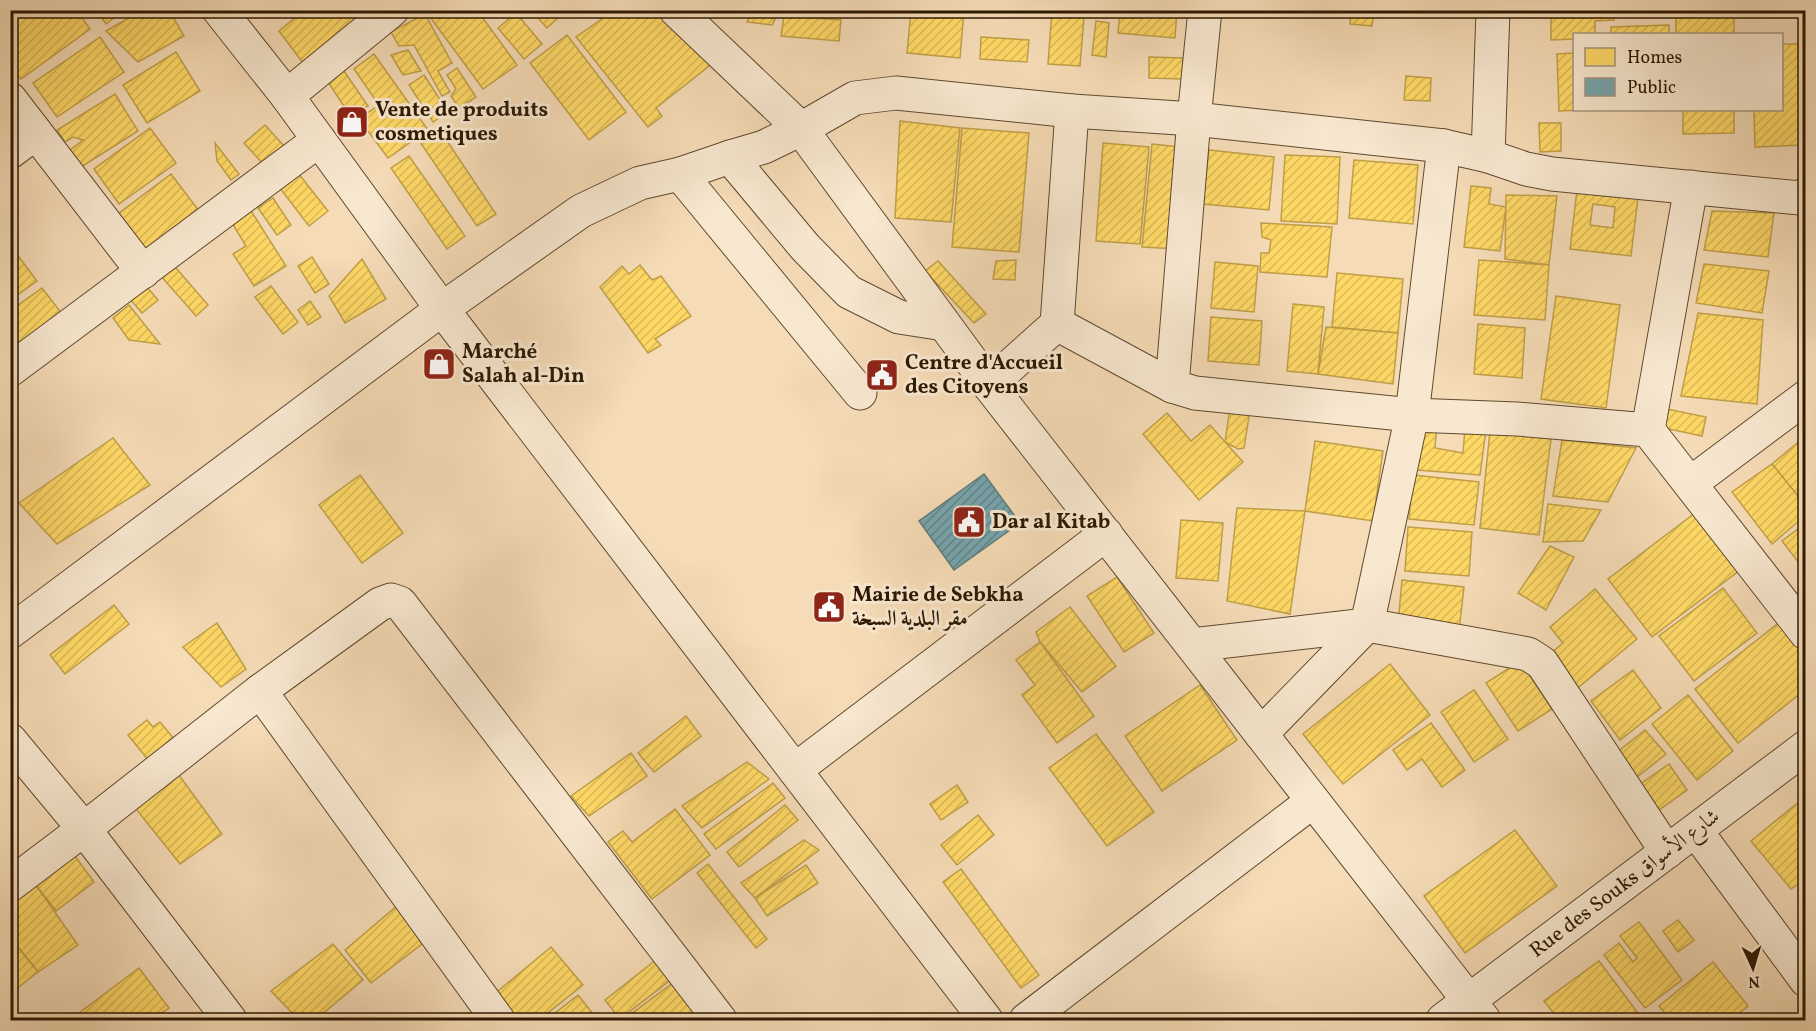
<svg xmlns="http://www.w3.org/2000/svg" width="1816" height="1031" font-family="Vollkorn,Amiri,serif">
	<style>
		.homes { fill: url(#homes-hatch); stroke: #c09f48; stroke-width: 1.5; fill-rule: evenodd }
		.public { fill: url(#public-hatch); stroke: #607b7b; stroke-width: 1.5 }
		.lines { fill: none; stroke-linecap: round; stroke-linejoin: round }
		.minor-casing { stroke: #5e492f; stroke-width: 35 }
		.minor { stroke: #f8e8d0; stroke-width: 33 }
		.labels { text-anchor: middle; dominant-baseline: central; stroke-width: 6; stroke-linejoin: round; paint-order: stroke }
		.poi-label { font-size: 21px; font-weight: bold; fill: #2c1802; stroke: #f8e8d0; text-anchor: start }
		.street-label { font-size: 21px; fill: #2c1802; stroke: #f8e8d0 }
	</style>
	<defs>
		<pattern id="homes-hatch" width="6" height="6" patternUnits="userSpaceOnUse" patternTransform="scale(1.5)"><rect width="6" height="6" fill="#ffd966"/><path d="M-1 1l2-2M0 6l6-6M5 7l2-2" fill="none" stroke="#dbba57"/></pattern>
		<pattern id="public-hatch" width="6" height="6" patternUnits="userSpaceOnUse" patternTransform="scale(1.5)"><rect width="6" height="6" fill="#76a5af"/><path d="M-1 1l2-2M0 6l6-6M5 7l2-2" fill="none" stroke="#61858c"/></pattern>
	</defs>
	<rect width="100%" height="100%" fill="#f5dbb6"/>
	<filter id="stains"><feTurbulence type="fractalNoise" baseFrequency=".00333" numOctaves="4"/><feColorMatrix values="0 0 0 0 .2 0 0 0 0 .09 0 0 0 0 .02 0 0 0 .5 -.17"/></filter>
	<radialGradient id="worn" r=".72"><stop offset=".6" stop-color="#630" stop-opacity="0"/><stop offset="1" stop-color="#630" stop-opacity=".3"/></radialGradient>
	<g class="homes">
		<path d="M10,10H77L90,29L21,79L10,65Z"/>
		<path d="M96,10H124L106,24Z"/>
		<path d="M143,10H169L184,36L138,62L106,31Z"/>
		<path d="M269,10H282L274,17Z"/>
		<path d="M304,10H349L358,21L303,63L279,31Z"/>
		<path d="M431,10H477L517,65L483,89L427,13Z"/>
		<path d="M487,10H500L491,17Z"/>
		<path d="M531,10H566L547,28Z"/>
		<path d="M615,10H659L713,63L656,108L662,116L648,127L576,37Z"/>
		<path d="M753,10H780L772,25L747,22Z"/>
		<path d="M911,10H964L960,58L907,53Z"/>
		<path d="M1052,10H1107L1106,18L1084,17L1080,66L1048,64Z"/>
		<path d="M1120,10H1177L1175,38L1118,33Z"/>
		<path d="M1351,10H1374L1372,26L1350,24Z"/>
		<path d="M1570,10H1613L1614,20L1595,21V34H1574V39L1551,40V16L1570,15Z"/>
		<rect x="1676" y="10" width="58" height="24"/>
		<path d="M516,13L542,44L524,59L498,28Z"/>
		<path d="M425,14L452,63L438,71L450,92L442,96L414,45L399,46L391,32Z"/>
		<path d="M784,16L841,20L839,41L781,36Z"/>
		<path d="M1096,21L1109,23L1106,57L1092,55Z"/>
		<path d="M1669,25V34H1611V27Z"/>
		<path d="M567,35L626,112L589,140L530,63Z"/>
		<path d="M100,37L124,72L57,117L33,83Z"/>
		<path d="M981,37L1029,40L1027,62L980,59Z"/>
		<path d="M1782,44H1806V145L1755,147L1754,110H1782Z"/>
		<path d="M408,50L421,71L403,75L391,55Z"/>
		<path d="M176,52L200,91L147,123L123,85Z"/>
		<path d="M1574,53V110H1582L1559,111L1557,54Z"/>
		<path d="M374,54L428,130L388,158L359,119L379,105L354,69Z"/>
		<path d="M1149,57L1183,58L1182,79L1149,78Z"/>
		<path d="M457,68L476,97L459,108L451,96L456,89L447,75Z"/>
		<path d="M344,71L368,106L351,117L328,82Z"/>
		<path d="M424,75L448,112L433,122L409,85Z"/>
		<path d="M1406,76L1431,78L1430,101L1404,100Z"/>
		<path d="M115,94L138,131L81,167L65,154L83,140L73,137L65,142L57,130Z"/>
		<path d="M1683,110H1734V133L1683,134Z"/>
		<path d="M900,121L960,128L951,222L895,218Z"/>
		<path d="M1539,123H1561V151L1540,152Z"/>
		<path d="M265,125L285,147L264,165L244,143Z"/>
		<path d="M150,128L176,163L119,204L94,169Z"/>
		<path d="M962,128L1029,133L1019,252L952,247Z"/>
		<path d="M439,129L496,214L477,226L420,142Z"/>
		<path d="M215,143L239,174L231,180L217,161Z"/>
		<path d="M1103,143L1149,147L1140,244L1096,241Z"/>
		<path d="M1152,144L1188,148L1177,249L1142,247Z"/>
		<path d="M1209,150L1274,157L1269,210L1203,204Z"/>
		<path d="M1285,155L1340,157L1337,224L1281,221Z"/>
		<path d="M409,156L465,236L447,249L391,168Z"/>
		<path d="M1354,160L1418,165L1413,224L1349,218Z"/>
		<path d="M298,173L328,211L309,226L279,187Z"/>
		<path d="M171,174L203,216L146,259L114,217Z"/>
		<path d="M1471,186L1491,188L1489,204L1506,207L1500,251L1464,247Z"/>
		<path d="M1577,190L1638,197L1631,256L1570,249ZM1593,204L1615,207L1613,228L1590,225Z"/>
		<path d="M1506,195L1557,196L1549,265L1505,259Z"/>
		<path d="M273,198L291,225L277,235L258,208Z"/>
		<path d="M248,206L286,266L254,286L233,254L246,246L229,218Z"/>
		<path d="M1712,211L1774,213L1768,257L1704,250Z"/>
		<path d="M1261,223L1332,227L1327,277L1260,272L1261,253H1269L1271,240L1262,237Z"/>
		<path d="M10,245L37,281L10,300Z"/>
		<path d="M312,257L329,284L315,293L298,266Z"/>
		<path d="M362,259L386,299L345,323L329,296Z"/>
		<path d="M1016,260L1015,280L993,279L996,261Z"/>
		<path d="M1479,260L1549,265L1545,320L1474,315Z"/>
		<path d="M938,261L986,314L974,323L925,271Z"/>
		<path d="M1215,262L1258,266L1254,312L1211,308Z"/>
		<path d="M1704,264L1769,271L1762,313L1696,303Z"/>
		<path d="M640,265L652,280L661,276L691,316L655,339L661,345L648,353L600,287L622,266L629,274Z"/>
		<path d="M176,268L208,305L196,316L160,275Z"/>
		<path d="M1337,273L1403,279L1398,333L1332,327Z"/>
		<path d="M145,285L158,300L142,313L129,298Z"/>
		<path d="M271,286L298,322L283,334L255,297Z"/>
		<path d="M42,288L66,319L10,360V311Z"/>
		<path d="M1556,296L1620,305L1606,408L1541,399Z"/>
		<path d="M310,301L321,317L308,325L298,310Z"/>
		<path d="M1293,304L1324,307L1318,374L1287,371Z"/>
		<path d="M129,305L160,344L129,340L113,318Z"/>
		<path d="M1698,313L1763,320L1757,404L1681,396Z"/>
		<path d="M1211,317L1262,321L1259,365L1208,361Z"/>
		<path d="M1478,324L1525,328L1522,378L1474,374Z"/>
		<path d="M1326,327L1398,333L1393,384L1318,374Z"/>
		<path d="M1231,401L1251,404L1244,448L1238,449L1225,442Z"/>
		<path d="M1662,408L1706,417L1702,436L1664,428Z"/>
		<path d="M1167,413L1191,441L1210,425L1243,462L1199,500L1143,434Z"/>
		<path d="M1422,422L1437,424L1435,448L1463,453L1465,428L1486,430L1480,475L1417,470Z"/>
		<path d="M1490,431L1551,439L1539,535L1480,528Z"/>
		<path d="M113,438L150,485L57,544L19,503Z"/>
		<path d="M1802,439L1806,443V506L1772,464Z"/>
		<path d="M1562,440L1636,448L1608,502L1553,496Z"/>
		<path d="M1315,441L1383,451L1373,521L1305,511Z"/>
		<path d="M1772,464L1806,506V515L1772,544L1732,492Z"/>
		<path d="M360,475L403,533L362,563L319,505Z"/>
		<path d="M1413,475L1479,482L1474,525L1409,519Z"/>
		<path d="M1548,504L1601,510L1583,541L1543,542Z"/>
		<path d="M1237,508L1305,511L1290,614L1227,601Z"/>
		<path d="M1695,513L1740,570L1652,637L1608,579Z"/>
		<path d="M1181,520L1223,523L1218,581L1176,578Z"/>
		<path d="M1806,523V572L1782,541Z"/>
		<path d="M1408,527L1472,532L1469,576L1405,571Z"/>
		<path d="M1550,546L1574,557L1546,610L1518,593Z"/>
		<path d="M1117,577L1154,633L1124,652L1087,596Z"/>
		<path d="M1402,580L1464,587L1459,631L1398,624Z"/>
		<path d="M1723,588L1757,633L1694,681L1659,636Z"/>
		<path d="M1595,589L1637,639L1574,691L1546,657L1563,643L1550,627Z"/>
		<path d="M114,605L129,624L65,674L50,655Z"/>
		<path d="M1070,607L1116,666L1082,692L1040,642L1036,632Z"/>
		<path d="M1781,621L1806,652V689L1738,743L1695,689Z"/>
		<path d="M217,623L246,669L221,687L183,647Z"/>
		<path d="M1040,642L1094,716L1057,743L1022,695L1035,685L1016,660Z"/>
		<path d="M1520,661L1552,709L1518,731L1486,683Z"/>
		<path d="M1390,664L1430,715L1343,784L1303,734Z"/>
		<path d="M1633,670L1661,708L1620,740L1591,701Z"/>
		<path d="M1200,685L1237,740L1162,791L1125,736Z"/>
		<path d="M1474,690L1508,739L1474,762L1441,712Z"/>
		<path d="M1688,695L1733,751L1697,780L1652,724Z"/>
		<path d="M686,716L701,736L654,772L638,753Z"/>
		<path d="M147,720L153,727L160,722L175,740L149,761L128,735Z"/>
		<path d="M1431,723L1465,770L1442,787L1422,759L1407,770L1393,750Z"/>
		<path d="M1645,730L1666,754L1627,785L1607,760Z"/>
		<path d="M1096,734L1154,812L1107,846L1049,768Z"/>
		<path d="M631,753L647,776L589,816L571,796Z"/>
		<path d="M747,762L769,779L702,828L682,806Z"/>
		<path d="M1669,764L1687,790L1652,815L1633,789Z"/>
		<path d="M176,771L222,834L180,864L132,804Z"/>
		<path d="M773,783L785,798L716,849L704,834Z"/>
		<path d="M957,785L968,802L941,820L930,804Z"/>
		<path d="M1806,796V878L1791,889L1751,841Z"/>
		<path d="M785,805L798,820L739,867L727,852Z"/>
		<path d="M675,809L710,855L652,899L608,842L623,831L632,842Z"/>
		<path d="M978,815L994,835L957,865L941,845Z"/>
		<path d="M1515,830L1557,886L1465,953L1424,896Z"/>
		<path d="M804,840L819,850L755,898L741,883Z"/>
		<path d="M72,852L94,882L56,911L33,881Z"/>
		<path d="M708,864L767,939L756,948L697,873Z"/>
		<path d="M806,865L818,883L767,916L755,898Z"/>
		<path d="M961,869L1039,975L1021,988L943,882Z"/>
		<path d="M33,881L78,945L38,972L10,937V896Z"/>
		<path d="M398,905L422,944L371,983L345,950Z"/>
		<path d="M1678,920L1694,940L1678,952L1663,931Z"/>
		<path d="M1639,922L1682,980L1645,1008L1604,955L1619,943L1633,962L1637,958L1620,936Z"/>
		<path d="M10,937L38,972L10,994Z"/>
		<path d="M333,944L363,980L315,1020H299L271,991Z"/>
		<path d="M551,947L583,985L539,1020H512L492,996Z"/>
		<path d="M662,955L677,975L620,1019L605,1000Z"/>
		<path d="M1599,961L1638,1013L1628,1020H1559L1544,1001Z"/>
		<path d="M1713,962L1748,1006L1730,1020H1671L1659,1006Z"/>
		<path d="M139,968L169,1008L151,1020H79L75,1016Z"/>
		<path d="M682,976L710,1012L699,1020H623Z"/>
		<path d="M578,995L598,1020H546Z"/>
	</g>
	<path class="public" d="M984,474L1020,523L954,570L919,521Z"/>
	<g class="lines">
		<defs>
			<g id="minor">
				<path d="M219,10L287,96L442,309L986,1020"/>
				<path d="M676,10L801,129L989,385L1484,1020"/>
				<path d="M287,96L392,10"/>
				<path d="M10,99L143,272"/>
				<path d="M10,152L36,133"/>
				<path d="M1488,156L1493,10"/>
				<path d="M730,157L805,247L849,292L899,317L944,324"/>
				<path d="M680,174L860,393"/>
				<path d="M1057,324L1172,386L1195,393L1412,415L1517,419L1648,430L1806,633"/>
				<path d="M10,370L319,140"/>
				<path d="M989,385L1057,324L1072,111"/>
				<path d="M1172,386L1194,119L1205,10"/>
				<path d="M1648,430L1691,187"/>
				<path d="M1691,483L1806,397"/>
				<path d="M10,632L442,309L581,211L640,183L680,174L730,157L764,147L801,129L855,98L896,93L1072,111L1194,119L1444,146L1488,156L1526,169L1552,174L1800,198L1806,194"/>
				<path d="M1192,645L1367,625L1528,654L1542,663L1667,852"/>
				<path d="M260,691L498,1020"/>
				<path d="M1261,734L1367,625L1412,415L1444,146"/>
				<path d="M10,740L84,829L230,1020"/>
				<path d="M795,770L1106,534"/>
				<path d="M1696,831L1806,980"/>
				<path d="M10,885L84,829L260,691L380,604L391,600L400,603L720,1020"/>
				<path d="M1026,1020L1313,801"/>
				<path d="M1443,1020L1806,747"/>
			</g>
		</defs>
		<use href="#minor" class="minor-casing"/>
		<use href="#minor" class="minor"/>
	</g>
	<defs>
		<symbol id="shop-square" viewBox="-11 -11 22 22"><rect x="-9" y="-9" width="18" height="18" rx="4" fill="#8f2418" stroke="#f8e8d0"/><path d="M-5-2.5h2.3a2.7 3.5 0 0 1 5.4 0H5L5.5 6h-11ZM-1.5-2.5h3a1.5 2.3 0 0 0-3 0Z" fill="#fff"/></symbol>
		<symbol id="civic-square" viewBox="-11 -11 22 22"><rect x="-9" y="-9" width="18" height="18" rx="4" fill="#8f2418" stroke="#f8e8d0"/><path d="M-.6-6.5H3V-4.5H.6V-3L4-1V1h2V6H-6V1h2V-1L-.6-3ZM-1.2 2.5V6h2.4V2.5Z" fill="#fff"/></symbol>
	</defs>
	<g fill-rule="evenodd">
		<use href="#shop-square" x="333" y="103" width="38" height="38"/>
		<use href="#shop-square" x="420" y="345" width="38" height="38"/>
		<use href="#civic-square" x="863" y="356" width="38" height="38"/>
		<use href="#civic-square" x="950" y="503" width="38" height="38"/>
		<use href="#civic-square" x="810" y="588" width="38" height="38"/>
	</g>
	<g class="labels">
		<g class="poi-label">
			<text x="375" y="110">Vente de produits<tspan x="375" dy="24">cosmetiques</tspan></text>
			<text x="462" y="352">Marché<tspan x="462" dy="24">Salah al-Din</tspan></text>
			<text x="905" y="363">Centre d'Accueil<tspan x="905" dy="24">des Citoyens</tspan></text>
			<text x="992" y="522">Dar al Kitab</text>
			<text x="852" y="595">Mairie de Sebkha<tspan x="852" dy="24">مقر البلدية السبخة</tspan></text>
		</g>
		<g class="street-label">
			<text transform="translate(1625 884) rotate(-37)">Rue des Souks شارع الأسواق</text>
		</g>
	</g>
	<rect width="1816" height="1031" fill="none" stroke="#f5dbb6" stroke-width="36"/>
	<rect x="12" y="12" width="1792" height="1007" fill="none" stroke="#2c1802" stroke-width="3"/>
	<rect x="18" y="18" width="1780" height="995" fill="none" stroke="#2c1802" stroke-width="1.5"/>
	<rect x="1573" y="33" width="210" height="78" fill="#f8e8d0" stroke="#a6957e" stroke-width="1.5"/>
	<rect x="1585" y="48" width="30" height="18" fill="#ffd966" stroke="#a6957e" stroke-width="1.5"/>
	<text x="1627" y="63" font-size="18" fill="#2c1802">Homes</text>
	<rect x="1585" y="78" width="30" height="18" fill="#76a5af" stroke="#a6957e" stroke-width="1.5"/>
	<text x="1627" y="93" font-size="18" fill="#2c1802">Public</text>
	<g transform="translate(1753 968) rotate(176)" stroke="#f8e8d0" stroke-width="4.5" paint-order="stroke">
	<path d="M0-4.5L10 22L0 15L-10 22Z" fill="#2c1802"/>
	<text y="-9" font-size="16" font-weight="bold" text-anchor="middle" fill="#2c1802">N</text>
	</g>
	<rect width="100%" height="100%" filter="url(#stains)"/>
	<rect width="100%" height="100%" fill="url(#worn)"/>
</svg>
